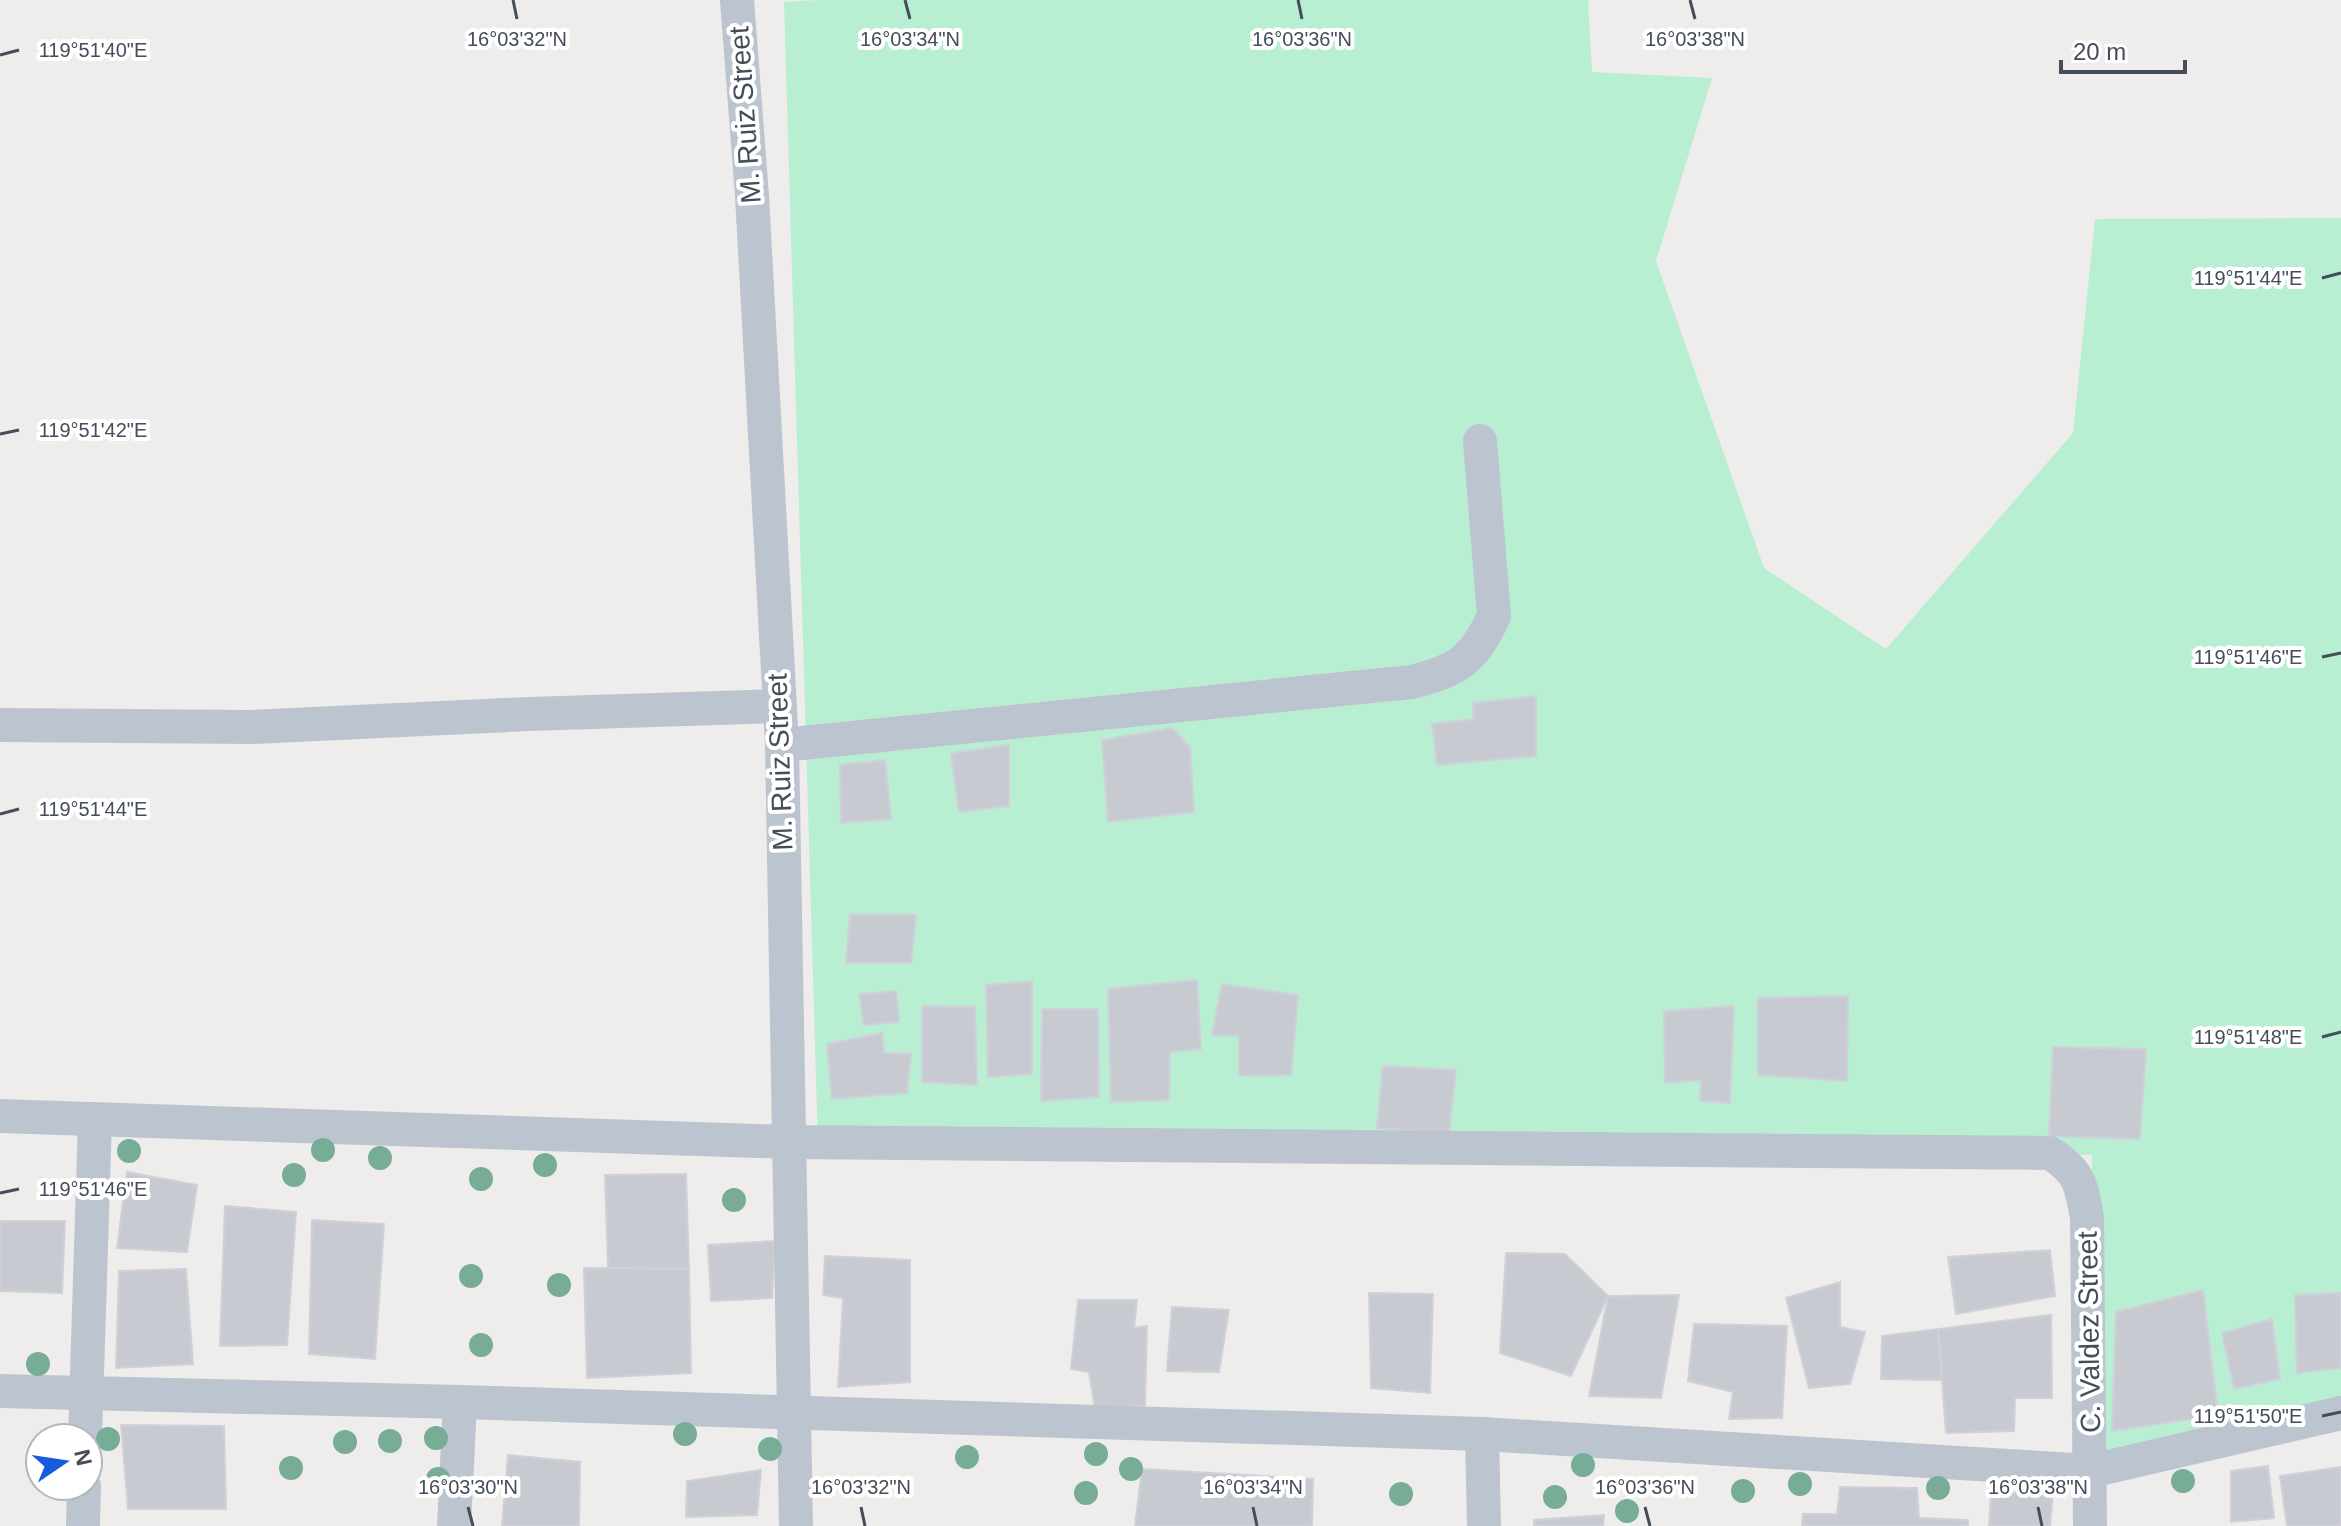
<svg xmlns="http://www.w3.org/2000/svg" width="2341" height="1526" font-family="Helvetica,sans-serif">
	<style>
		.green { fill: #b8eed2 }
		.building { fill: #c8cad2; stroke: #d0d1d8; stroke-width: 2 }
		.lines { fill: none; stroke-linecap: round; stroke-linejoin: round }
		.minor { stroke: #bcc5cf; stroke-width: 34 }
		.tree { fill: #77ad97 }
		.ticks { fill: none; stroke: #444d59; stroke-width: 3 }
		.labels { text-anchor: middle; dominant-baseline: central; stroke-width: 8; stroke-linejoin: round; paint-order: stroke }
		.street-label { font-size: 28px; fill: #444d59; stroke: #fff }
		.ticks-label { font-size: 20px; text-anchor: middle; fill: #444d59; stroke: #fff; stroke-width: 8; stroke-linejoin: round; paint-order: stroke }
	</style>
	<rect width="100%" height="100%" fill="#efecec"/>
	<path class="green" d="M819,0H1588L1592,72L1712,78L1656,261L1764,568L1886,649L2073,433L2095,219L2341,218V1409L2091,1471L2092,1155L818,1145L784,2Z"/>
	<g class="building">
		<path d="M1536,696V756L1437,765L1432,724L1473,719V703Z"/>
		<path d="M1172,728L1190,747L1194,812L1108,822L1102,740Z"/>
		<path d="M1009,745V806L959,812L951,753Z"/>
		<path d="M885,760L891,819L841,823L840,765Z"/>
		<path d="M850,914L916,915L911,963H846Z"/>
		<path d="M1197,980L1201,1049L1170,1052L1169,1100L1111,1102L1108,989Z"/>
		<path d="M1032,981V1074L988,1077L986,985Z"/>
		<path d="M1222,984L1298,995L1291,1075L1239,1076V1036L1212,1035Z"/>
		<path d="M896,991L899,1022L864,1025L859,994Z"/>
		<path d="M1848,996L1847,1081L1758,1075V998Z"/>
		<path d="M922,1006L975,1007L977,1085L922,1082Z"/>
		<path d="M1734,1006L1730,1103L1700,1101L1701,1080L1665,1083L1664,1011Z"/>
		<path d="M1042,1009H1098L1099,1097L1041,1101Z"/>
		<path d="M882,1033L884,1053L911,1054L907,1093L832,1099L827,1044Z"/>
		<path d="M2053,1047L2146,1049L2140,1139L2049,1136Z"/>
		<path d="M1383,1066L1456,1070L1449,1133L1377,1128Z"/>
		<path d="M127,1172L197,1185L187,1252L117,1248Z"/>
		<path d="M686,1174L689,1269L608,1268L605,1175Z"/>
		<path d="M225,1206L296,1212L287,1345L220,1346Z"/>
		<path d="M312,1220L384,1224L375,1359L309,1354Z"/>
		<path d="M0,1221H65L62,1293L0,1291Z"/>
		<path d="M775,1241L772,1298L711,1301L708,1245Z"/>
		<path d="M2050,1250L2055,1296L1956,1314L1948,1257Z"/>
		<path d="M1506,1253L1565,1254L1608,1296L1571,1376L1500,1353Z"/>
		<path d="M825,1256L910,1260V1382L838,1387L843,1298L823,1295Z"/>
		<path d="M584,1268L689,1269L691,1373L587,1378Z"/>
		<path d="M186,1269L193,1364L116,1368L119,1271Z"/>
		<path d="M1840,1282V1327L1865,1332L1850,1384L1809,1388L1786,1298Z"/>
		<path d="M2203,1290L2218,1415L2112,1431L2116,1312Z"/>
		<path d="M1369,1293L1433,1294L1430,1393L1371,1388Z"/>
		<path d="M2341,1293V1368L2297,1373L2295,1295Z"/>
		<path d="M1679,1295L1661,1398L1589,1396L1608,1296Z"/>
		<path d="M1078,1300H1137L1134,1328L1147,1326L1145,1405L1095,1409L1089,1372L1071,1369Z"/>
		<path d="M1172,1307L1229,1310L1219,1372L1167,1371Z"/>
		<path d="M2051,1315L2052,1398H2015L2014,1431L1946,1433L1938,1329Z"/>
		<path d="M2272,1319L2280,1379L2234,1389L2222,1333Z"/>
		<path d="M1694,1324L1787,1326L1782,1418L1729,1419L1733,1392L1688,1381Z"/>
		<path d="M1938,1329L1942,1380L1881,1379L1882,1336Z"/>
		<path d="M121,1425L224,1426L226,1509H128Z"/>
		<path d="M508,1455L580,1462L579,1526H502Z"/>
		<path d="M2268,1466L2274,1518L2231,1522V1471Z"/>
		<path d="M2341,1467V1526H2287L2280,1476Z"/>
		<path d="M1142,1469L1313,1479L1312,1526H1135Z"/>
		<path d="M761,1470L757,1515L686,1517L687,1481Z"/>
		<path d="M1840,1487L1917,1488L1919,1518L1968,1520V1526H1802L1803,1514H1837Z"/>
		<path d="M2053,1491L2050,1526H1989L1991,1493Z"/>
		<path d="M1604,1515L1603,1526H1534V1520Z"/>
	</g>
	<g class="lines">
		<g class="minor">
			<path d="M737,0L752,196L782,745L796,1526"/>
			<path d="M0,725L251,727L529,714L778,706"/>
			<path d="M782,745L1412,682C1458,670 1473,661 1494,616L1480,441"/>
			<path d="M0,1116L789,1142L2050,1153C2080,1172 2081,1184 2087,1218L2090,1526"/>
			<path d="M0,1391L460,1402L1482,1434L2091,1471L2341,1413"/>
			<path d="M1482,1434L1484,1526"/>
			<path d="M85,1438L95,1119"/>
			<path d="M83,1526L84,1486"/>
			<path d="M454,1526L460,1402"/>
		</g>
	</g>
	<g class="tree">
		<circle cx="323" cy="1150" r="12"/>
		<circle cx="129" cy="1151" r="12"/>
		<circle cx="380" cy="1158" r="12"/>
		<circle cx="545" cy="1165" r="12"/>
		<circle cx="294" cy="1175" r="12"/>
		<circle cx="481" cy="1179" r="12"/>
		<circle cx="734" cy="1200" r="12"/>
		<circle cx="471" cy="1276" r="12"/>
		<circle cx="559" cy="1285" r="12"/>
		<circle cx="481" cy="1345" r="12"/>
		<circle cx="38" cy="1364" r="12"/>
		<circle cx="685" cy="1434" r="12"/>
		<circle cx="436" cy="1438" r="12"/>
		<circle cx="108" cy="1439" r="12"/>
		<circle cx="390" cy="1441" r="12"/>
		<circle cx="345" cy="1442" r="12"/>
		<circle cx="770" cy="1449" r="12"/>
		<circle cx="1096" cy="1454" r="12"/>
		<circle cx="967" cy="1457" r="12"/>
		<circle cx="1583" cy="1465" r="12"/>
		<circle cx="291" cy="1468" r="12"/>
		<circle cx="1131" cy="1469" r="12"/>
		<circle cx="438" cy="1479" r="12"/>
		<circle cx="2183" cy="1481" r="12"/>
		<circle cx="1800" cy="1484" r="12"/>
		<circle cx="1938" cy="1488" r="12"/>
		<circle cx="1743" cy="1491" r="12"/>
		<circle cx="1086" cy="1493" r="12"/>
		<circle cx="1401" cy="1494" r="12"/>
		<circle cx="1555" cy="1497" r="12"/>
		<circle cx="1627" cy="1511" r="12"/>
	</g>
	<path class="ticks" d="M513,0L517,19M905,0L910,19M1298,0L1302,19M1690,0L1695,19M0,55L19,50M2322,278L2341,273M0,434L19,430M2322,657L2341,653M0,814L19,809M2322,1037L2341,1032M0,1193L19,1189M2322,1416L2341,1412M468,1507L473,1526M861,1507L865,1526M1253,1507L1257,1526M1645,1507L1650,1526M2038,1507L2042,1526"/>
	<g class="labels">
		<g class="street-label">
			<text transform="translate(745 115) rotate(-94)">M. Ruiz Street</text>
			<text transform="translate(780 762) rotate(-92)">M. Ruiz Street</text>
			<text transform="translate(2089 1332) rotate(-91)">C. Valdez Street</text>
		</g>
	</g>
	<g class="ticks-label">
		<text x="517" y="46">16°03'32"N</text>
		<text x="910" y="46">16°03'34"N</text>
		<text x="1302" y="46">16°03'36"N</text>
		<text x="1695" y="46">16°03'38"N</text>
		<text x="93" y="57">119°51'40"E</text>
		<text x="2248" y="285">119°51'44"E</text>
		<text x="93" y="437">119°51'42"E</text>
		<text x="2248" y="664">119°51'46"E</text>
		<text x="93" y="816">119°51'44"E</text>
		<text x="2248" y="1044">119°51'48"E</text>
		<text x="93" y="1196">119°51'46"E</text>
		<text x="2248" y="1423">119°51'50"E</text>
		<text x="468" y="1494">16°03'30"N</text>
		<text x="861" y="1494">16°03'32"N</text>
		<text x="1253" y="1494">16°03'34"N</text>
		<text x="1645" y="1494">16°03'36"N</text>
		<text x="2038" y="1494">16°03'38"N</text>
	</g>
	<g transform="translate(64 1462) rotate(77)"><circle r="38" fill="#ffffff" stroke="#b4b8bd" stroke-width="2"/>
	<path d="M0-6L14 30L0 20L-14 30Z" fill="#175ade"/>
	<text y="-12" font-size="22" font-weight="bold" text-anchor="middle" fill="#444d59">N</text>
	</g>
	<path d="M2061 60v12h124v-12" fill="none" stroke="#444d59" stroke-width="4"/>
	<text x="2073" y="60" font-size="24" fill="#444d59" stroke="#ffffff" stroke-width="6" paint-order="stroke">20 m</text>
</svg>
